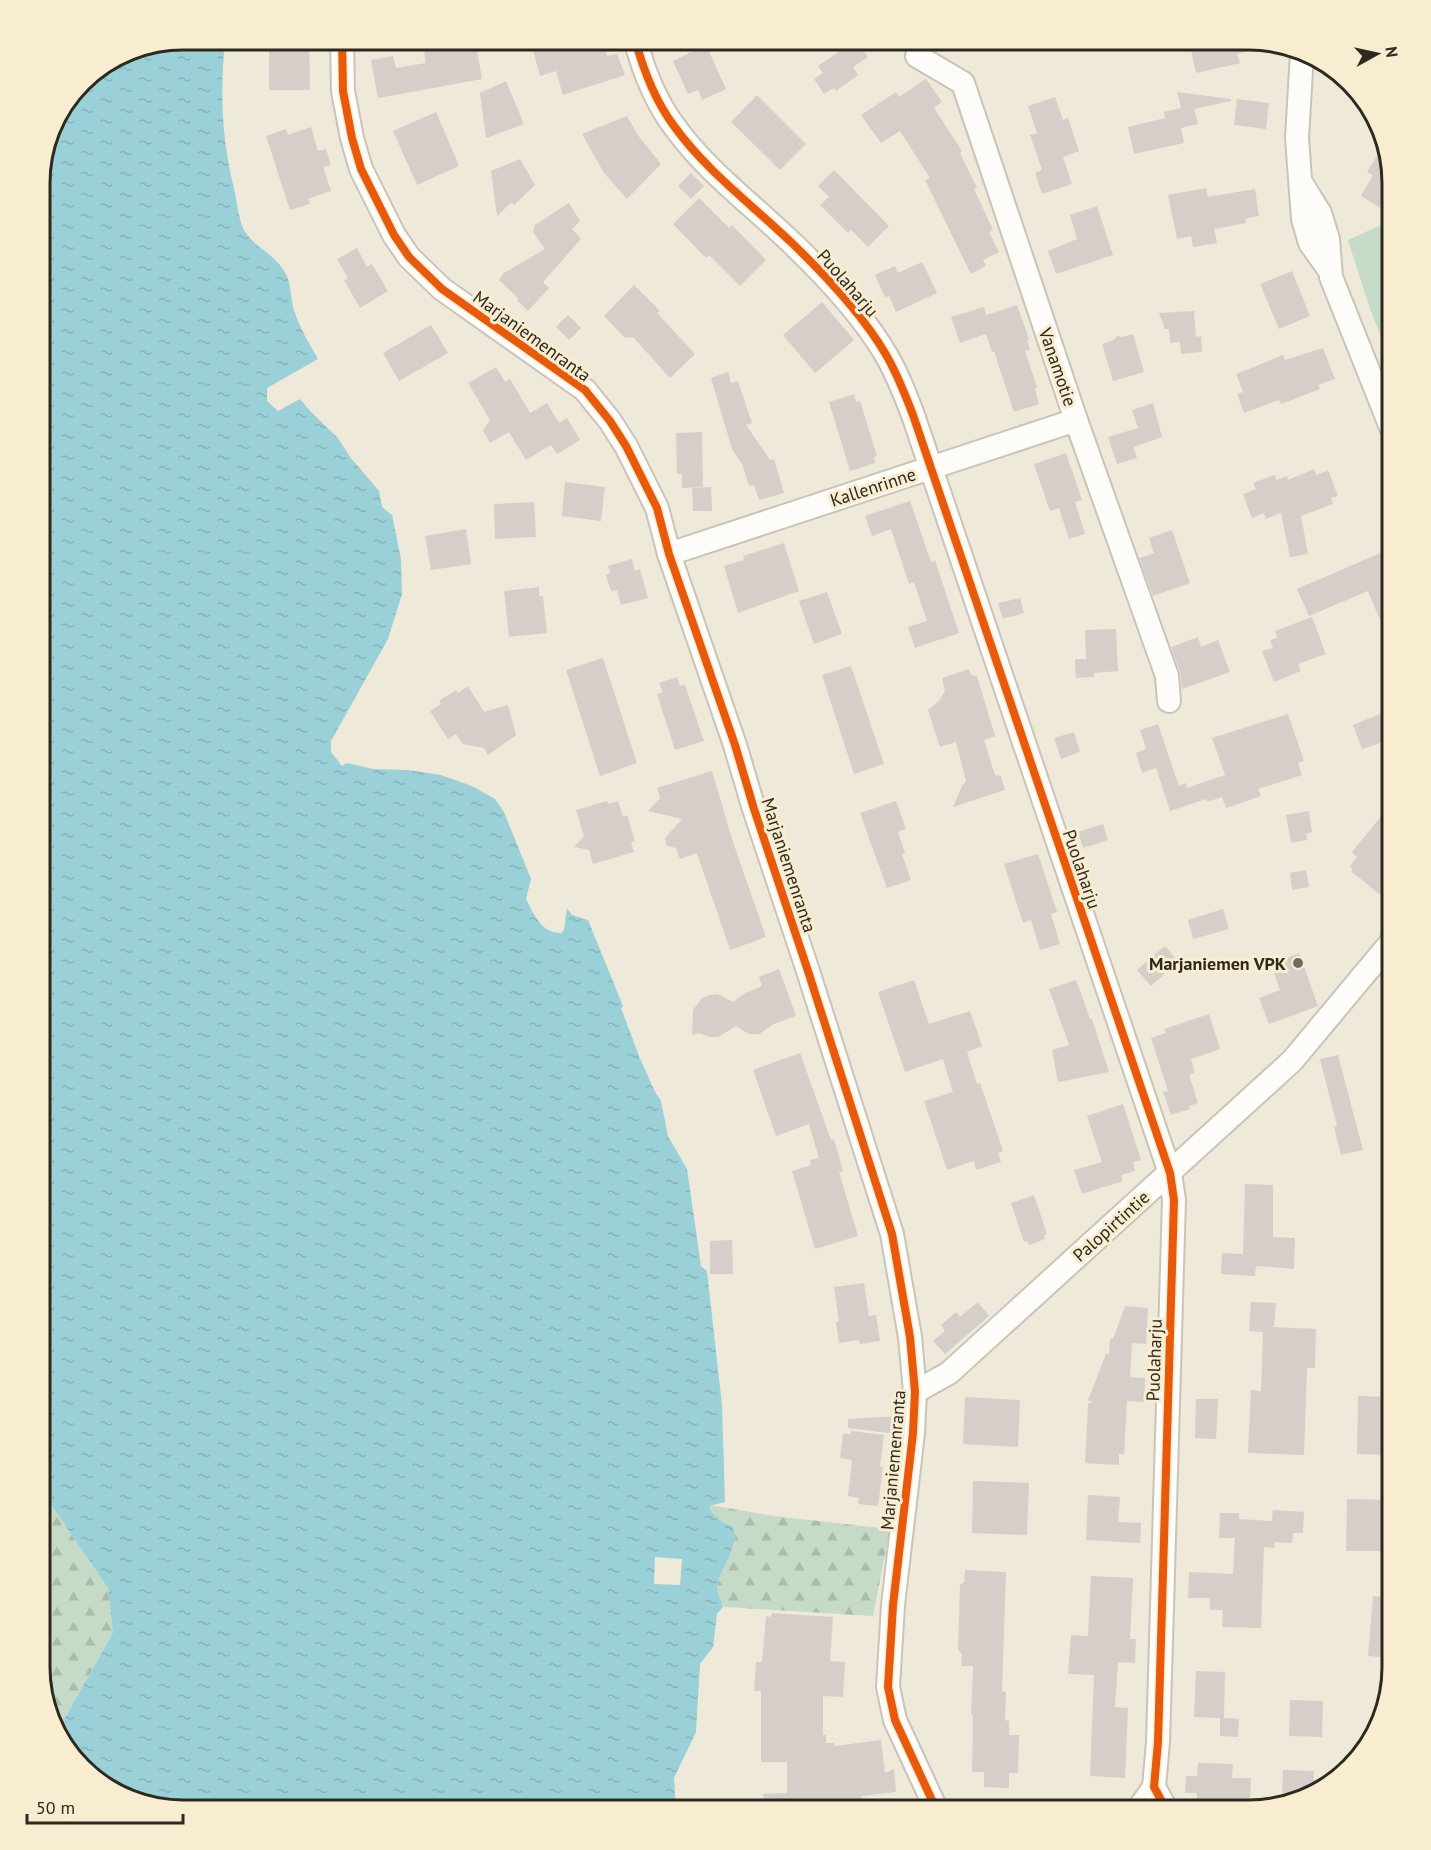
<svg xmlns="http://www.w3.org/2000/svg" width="1431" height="1850" font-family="'PT Sans',sans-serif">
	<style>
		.green { fill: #c6dbc7 }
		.forest { fill: url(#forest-firs) }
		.water { fill: url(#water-ripples) }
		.pier { fill: #efe9d9 }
		.building { fill: #d6cec9 }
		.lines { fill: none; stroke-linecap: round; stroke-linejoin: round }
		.minor-casing { stroke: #c8c4b7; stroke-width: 26 }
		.minor { stroke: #fdfcf9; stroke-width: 22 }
		.cycleway-casing { stroke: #f8edd0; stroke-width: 11 }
		.cycleway { stroke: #e8590c; stroke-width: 8 }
		.poi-dot { fill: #726c60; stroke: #f8edd0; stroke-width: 2 }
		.labels { text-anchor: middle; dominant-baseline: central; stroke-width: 6; stroke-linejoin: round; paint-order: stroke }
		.street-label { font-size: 18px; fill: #2e291f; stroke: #f8edd0 }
		.poi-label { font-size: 18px; font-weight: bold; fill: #2e291f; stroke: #f8edd0; text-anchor: end }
		.rim { fill: none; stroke: #2e291f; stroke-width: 3 }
	</style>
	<defs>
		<pattern id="forest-firs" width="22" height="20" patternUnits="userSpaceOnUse" patternTransform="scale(1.5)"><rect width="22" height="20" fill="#c6dbc7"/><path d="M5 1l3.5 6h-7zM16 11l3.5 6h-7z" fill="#aabcaa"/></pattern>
		<pattern id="water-ripples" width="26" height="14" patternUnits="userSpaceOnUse" patternTransform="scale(1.5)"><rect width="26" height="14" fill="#9ad0d7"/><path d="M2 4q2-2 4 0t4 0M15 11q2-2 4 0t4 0" fill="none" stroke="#85b3b8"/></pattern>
	</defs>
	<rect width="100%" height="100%" fill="#efe9d9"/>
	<path class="green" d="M1392,220V364L1370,309L1348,240Z"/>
	<g class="forest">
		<path d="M39,1487L108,1588L113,1633L58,1730L39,1667Z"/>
		<path d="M709,1505L774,1516L890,1529L873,1616L723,1607L717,1589L719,1578L730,1555L735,1539L733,1526C720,1522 715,1518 709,1505Z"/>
	</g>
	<path class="water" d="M183,39H225C220,96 221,136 235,193C237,204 239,218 243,228C253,249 278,253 288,279C291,288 291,300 294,310C299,327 309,343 318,359L267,388V401L278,411L300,399L311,412L338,438L350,457L379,491L382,507L392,515L401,559L402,594L388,639L331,741V752L342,766L347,763L373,769L408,770L441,775L472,786L495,799L504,812L531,879L526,899C534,914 541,933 561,933L564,930L567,908L572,915L588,920L623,1006L621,1008L639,1056L654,1090L661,1101L668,1136L687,1169L701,1266L707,1271L722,1405L725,1502L709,1506C715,1518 720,1522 733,1526L735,1539L730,1555L719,1578L717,1589L723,1607L717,1614L713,1647L700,1664L696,1732L674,1778L676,1811H182L111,1792L63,1747L58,1730L113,1633L108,1588L39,1487V173L54,119L88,75L128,50Z"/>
	<path class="pier" d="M655,1557L682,1559L680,1585L654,1584Z"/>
	<g class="building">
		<path d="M269,39H309L310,90H269Z"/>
		<path d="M467,39H475L482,79L378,98L371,60L393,56L396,68L426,63L424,51L448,47L447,42Z"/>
		<path d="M530,39H602L607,56L617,54L625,75L563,95L556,71L540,76Z"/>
		<path d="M1198,39H1257L1271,43V46L1237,54L1240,63L1196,73L1191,50L1200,48Z"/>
		<path d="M856,40L868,57L853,67L858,75L836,91L834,88L824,94L814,79L823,73L818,66Z"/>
		<path d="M706,45L726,89L702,100L698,90L688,94L673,61Z"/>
		<path d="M926,79L942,102L934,108L962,151L960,153L977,188L974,189L993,230L989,232L999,252L983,260L986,266L971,274L925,180L930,178L900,131L881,143L861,115L896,92L899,97Z"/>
		<path d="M506,81L524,124L486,138L480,93Z"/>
		<path d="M1177,92L1231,99V101L1194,109L1198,124L1181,128L1184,143L1134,154L1128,127L1165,118L1164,112L1181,108Z"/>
		<path d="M757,95L806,144L780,170L731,122Z"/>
		<path d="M1055,97L1063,120L1068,118L1079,151L1063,157L1072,184L1042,194L1035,173L1042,170L1030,135L1037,133L1028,106Z"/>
		<path d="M1237,99L1269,103L1266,129L1234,125Z"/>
		<path d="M436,112L459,166L417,185L393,131Z"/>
		<path d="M627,116L637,134L661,164L627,199L604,173L582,134Z"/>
		<path d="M311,127L318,151L326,149L331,165L323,167L331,191L308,199L310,204L290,210L266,136L286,129L288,135Z"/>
		<path d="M1382,148L1392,183V193L1382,209L1361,196L1373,175L1367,172Z"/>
		<path d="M520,159L535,185L514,205L512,202L497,216L491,171Z"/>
		<path d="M834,170L889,226L868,247L851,230L848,233L820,205L829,197L818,186Z"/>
		<path d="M691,173L704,186L691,199L678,186Z"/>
		<path d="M1206,188L1208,197L1255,189L1259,216L1245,219L1246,223L1214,229L1217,243L1193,247L1191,236L1177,239L1168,195Z"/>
		<path d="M699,198L729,228L732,225L766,260L740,286L709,255L706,258L673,224Z"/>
		<path d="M569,203L580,221L572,229L581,239L543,282L549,288L528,311L517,300L518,298L499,280L504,273L545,249L533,232L535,225Z"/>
		<path d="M1097,206L1113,255L1056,274L1048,251L1077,239L1070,215Z"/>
		<path d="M357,248L367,267L372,264L388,291L360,308L344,280L348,278L337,259Z"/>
		<path d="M922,262L937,293L896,312L889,296L885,297L875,275L895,266L898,273Z"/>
		<path d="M1292,271L1310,316L1279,329L1260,284Z"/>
		<path d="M634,285L660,311L657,313L695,354L670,378L633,337L625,338L604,316Z"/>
		<path d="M822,302L854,340L815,373L783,335Z"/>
		<path d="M1017,305L1029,339L1027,340L1030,350L1025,351L1037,387L1035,388L1039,404L1014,412L994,351L992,352L986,334L960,343L951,317L984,307L986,315Z"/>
		<path d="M1194,311L1196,337L1201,336L1202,352L1181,354L1180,342L1170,343L1169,329H1165L1159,313Z"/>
		<path d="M568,315L581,328L569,340L556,327Z"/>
		<path d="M431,325L448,353L399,381L383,353Z"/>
		<path d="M1133,334L1144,372L1113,381L1102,344L1114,340L1117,336L1123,337Z"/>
		<path d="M1323,348L1335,379L1318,385L1320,389L1281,404L1279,400L1244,413L1237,394L1243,392L1236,374L1283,355L1285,360Z"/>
		<path d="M496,367L505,382L510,379L530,413L547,403L559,423L567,418L580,440L557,454L551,445L526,460L509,432L490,443L483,430L490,420L468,383Z"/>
		<path d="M728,372L731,383L738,381L752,423L746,425L770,460L774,459L784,493L759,500L754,485L749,486L742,464L732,449L711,378Z"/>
		<path d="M854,394L856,402L860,401L877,456L874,457L875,463L850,471L829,402Z"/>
		<path d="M1153,403L1162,437L1133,447L1137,458L1117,464L1108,437L1138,428L1132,410Z"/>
		<path d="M702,432L703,487L682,488V474H677L676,433Z"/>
		<path d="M1066,453L1082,500L1075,502L1085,534L1069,539L1059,508L1050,511L1034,464Z"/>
		<path d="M1314,469L1316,475L1328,470L1338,496L1331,498L1333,504L1301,516L1308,554L1290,557L1281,513L1266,519L1264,513L1252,518L1243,494L1256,489L1253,483L1275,475L1276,480L1287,476L1288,480Z"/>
		<path d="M565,482L605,487L601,521L562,516Z"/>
		<path d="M711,487L712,511H693L692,488Z"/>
		<path d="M910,501L931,562L935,560L959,633L915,648L908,627L927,621L914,582L909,584L891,529L872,536L865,516Z"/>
		<path d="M534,502L536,537L495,539L494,504Z"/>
		<path d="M466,529L471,564L431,570L425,536Z"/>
		<path d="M1172,530L1190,583L1153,596L1139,558L1154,553L1149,538Z"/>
		<path d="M784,543L799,591L738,613L724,566L744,560L743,556Z"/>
		<path d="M1392,548V615L1380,620L1368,591L1309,616L1297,589Z"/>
		<path d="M632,559L635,571L640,569L648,598L621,605L617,590L611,591L606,575L610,573L608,566Z"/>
		<path d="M539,587V596H543L547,633L509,637L504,591Z"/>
		<path d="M827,592L842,634L814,644L799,601Z"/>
		<path d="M1020,598L1024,613L1003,619L998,603Z"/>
		<path d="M1312,617L1326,654L1298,664L1301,671L1274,682L1262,651L1273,648L1270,640L1277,638L1275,631Z"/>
		<path d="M1116,629L1118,671L1094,673V677L1076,678L1075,659H1086L1085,630Z"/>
		<path d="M1198,637L1201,647L1218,640L1230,672L1182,689L1180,672L1171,647Z"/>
		<path d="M603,658L637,763L600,776L566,670Z"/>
		<path d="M851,666L884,764L854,774L822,675Z"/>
		<path d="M969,669L971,675L977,676L995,736L984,740L995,775L1001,776L1005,790L953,807L962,786L966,781L956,742L940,747L928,710L939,701L945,691L942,678Z"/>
		<path d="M677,677L680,686L685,685L704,741L675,750L657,694L663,692L659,683Z"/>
		<path d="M468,686L484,712L508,705L516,735L488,755L484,748L463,744L456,734L448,739L430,711L441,704L439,701L456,690L458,693Z"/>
		<path d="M1392,709V739L1362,749L1353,725Z"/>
		<path d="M1288,714L1304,761L1298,763L1302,775L1258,789L1261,796L1226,808L1222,797L1207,802L1206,799L1170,811L1156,768L1142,773L1136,753L1146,749L1140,730L1158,724L1179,786L1186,783L1187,788L1225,775L1212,738Z"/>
		<path d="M1074,732L1080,752L1061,759L1054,738Z"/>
		<path d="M712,771L733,842L766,937L730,950L697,853L680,859L676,848L667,846L665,838L682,819L648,811L660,798L657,788Z"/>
		<path d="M607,801L608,804L618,801L623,817L627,815L635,841L631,842L634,852L593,864L589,850L574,847L584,836L576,810Z"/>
		<path d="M896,801L906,829L898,832L905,853L902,854L911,880L887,888L860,813Z"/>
		<path d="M1392,803V897L1383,890L1379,894L1351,871L1353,869L1350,866L1357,857L1352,852Z"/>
		<path d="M1309,811L1312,832L1306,834L1307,840L1291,843L1286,815Z"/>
		<path d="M1103,824L1108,840L1083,848L1078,832Z"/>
		<path d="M1038,854L1057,912L1051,914L1060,944L1040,950L1031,920L1023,923L1004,864Z"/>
		<path d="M1306,870L1309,887L1292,890L1290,873Z"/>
		<path d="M1223,909L1229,929L1193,939L1188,920Z"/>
		<path d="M1165,946L1178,962L1151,986L1137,970Z"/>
		<path d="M1299,953L1318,1006L1269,1024L1259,998L1280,990L1271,964Z"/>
		<path d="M779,969L796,1016L774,1024L759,1034H749L736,1026L718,1037H710L699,1033L692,1035L693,1010L702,998L710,995L718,994L733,1002L744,994L762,986L759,977Z"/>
		<path d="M914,980L929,1024L970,1011L982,1046L967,1052L977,1084L980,1083L1003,1151L998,1153L1001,1162L976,1170L974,1161L947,1170L924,1101L953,1092L943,1059L905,1072L878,992Z"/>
		<path d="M1076,980L1090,1019H1092L1109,1072L1058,1082L1052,1050L1069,1045L1049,989Z"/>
		<path d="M1209,1014L1220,1049L1191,1059L1195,1073L1189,1075L1198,1103L1189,1106L1190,1109L1171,1115L1163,1092L1168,1091L1151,1038L1166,1033L1164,1029Z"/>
		<path d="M800,1053L831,1140L834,1139L843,1171L839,1172L858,1236L815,1249L792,1171L811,1165L810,1160L819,1158L809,1124L776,1136L753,1070Z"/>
		<path d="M1338,1055L1363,1150L1341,1155L1334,1127L1337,1126L1320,1059Z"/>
		<path d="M1123,1104L1141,1160L1133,1162L1135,1171L1121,1175L1123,1181L1082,1194L1074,1170L1102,1162L1087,1116Z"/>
		<path d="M1245,1184L1273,1185V1237L1295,1238L1294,1269L1256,1266L1255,1276L1221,1274L1222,1253L1243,1254Z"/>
		<path d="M1034,1195L1047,1234L1044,1235L1045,1239L1029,1245L1027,1241L1024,1242L1011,1203Z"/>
		<path d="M732,1240L733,1274H710V1241Z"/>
		<path d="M864,1283L869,1316L876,1315L880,1341L860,1344L859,1340L839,1343L836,1322L839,1321L834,1287Z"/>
		<path d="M978,1302L989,1316L945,1354L933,1341L945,1331L941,1325L956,1312L960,1317Z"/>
		<path d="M1251,1302L1276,1303L1274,1327L1316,1329L1315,1368H1307L1304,1455L1248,1453L1251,1390L1261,1391L1263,1332L1249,1331Z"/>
		<path d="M1125,1306L1148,1308L1146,1344L1132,1343L1130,1377L1145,1378L1144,1402L1127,1401L1124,1454H1119V1465L1085,1463L1088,1403H1093L1088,1400L1106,1354H1109L1110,1339H1113Z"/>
		<path d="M1358,1396L1392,1397V1455L1357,1454Z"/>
		<path d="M965,1397L1020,1400L1018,1447L963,1444Z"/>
		<path d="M1196,1399H1218L1216,1439L1195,1438Z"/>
		<path d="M899,1416L897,1434L848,1428V1419Z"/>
		<path d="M851,1431L884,1435L880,1467H883L878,1506L858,1504L859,1498L848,1496L852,1460L840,1458L843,1434H851Z"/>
		<path d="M973,1481L1029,1483L1027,1535L972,1533Z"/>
		<path d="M1088,1495L1120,1497L1118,1522L1141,1523L1140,1543L1086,1540Z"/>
		<path d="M1347,1499L1386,1500L1385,1551H1346Z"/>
		<path d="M1273,1510L1304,1512L1303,1533H1293L1292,1543L1275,1542L1274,1548L1264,1547L1261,1628L1222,1627L1223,1610H1210V1598H1188L1189,1572L1233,1574L1235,1538H1219L1220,1513H1239V1519L1272,1521Z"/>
		<path d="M965,1570L1006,1572L1002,1691L1006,1692L1005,1720L1009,1721V1735H1019L1018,1773H1009V1788L984,1787V1772H972L973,1715H971L973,1666H961L962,1654L958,1650L960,1585L964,1582Z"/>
		<path d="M1091,1576L1133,1578L1130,1639H1136L1135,1663L1118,1662L1115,1707L1128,1708L1125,1778L1090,1776L1094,1675L1068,1674L1071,1635L1088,1636Z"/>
		<path d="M1373,1596L1392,1598V1658L1368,1656Z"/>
		<path d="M772,1613L833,1617L830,1661L845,1662L843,1697L823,1696V1735H826V1743H834V1746L881,1740L885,1773L894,1769L896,1792L861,1796L863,1811H766L763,1794L787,1793V1762H761V1691H754L756,1662H762L766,1616L771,1617Z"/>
		<path d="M1196,1671L1225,1672L1224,1718L1239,1719L1238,1737L1220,1736V1718L1194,1717Z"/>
		<path d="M1290,1700L1323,1701L1322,1737L1289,1736Z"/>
		<path d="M1198,1763L1233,1764L1232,1778H1251L1250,1803L1197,1801V1793H1185L1186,1776H1197Z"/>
		<path d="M1283,1770L1314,1771L1313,1791L1282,1801Z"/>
	</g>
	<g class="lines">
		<defs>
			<g id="minor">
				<path d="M342,39L343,91L352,138L361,169L394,235L409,257L442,289L585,390L610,421L626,446L657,508L669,554L735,745L754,809L807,968L892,1234L910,1337L915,1392L913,1433L893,1605L888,1687L895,1720L937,1811"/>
				<path d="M635,39C643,69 656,102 674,126C707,172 754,206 794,245C825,275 863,316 885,353C897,373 905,394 913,415L1170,1173L1174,1200L1158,1742L1154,1787L1167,1811"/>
				<path d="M1302,53L1297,138L1303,219L1310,243L1330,271"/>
				<path d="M917,56L963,83L1076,420L1167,676L1169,701"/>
				<path d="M1302,184L1320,213L1328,239L1331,277L1392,430"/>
				<path d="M669,554L1076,420"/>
				<path d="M915,1392L949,1373L1292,1061L1392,941"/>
				<path d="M1137,1811L1154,1787"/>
			</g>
		</defs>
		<use href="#minor" class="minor-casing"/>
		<use href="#minor" class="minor"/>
		<defs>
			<g id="cycleway">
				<path d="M342,39L343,91L352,138L361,169L394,235L409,257L442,289L585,390L610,421L626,446L657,508L669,554L735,745L754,809L807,968L892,1234L910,1337L915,1392L913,1433L893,1605L888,1687L895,1720L937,1811"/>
				<path d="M635,39C643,69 656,102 674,126C707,172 754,206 794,245C825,275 863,316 885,353C897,373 905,394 913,415L1170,1173L1174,1200L1158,1742L1154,1787L1167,1811"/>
			</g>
		</defs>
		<use href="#cycleway" class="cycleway-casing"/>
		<use href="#cycleway" class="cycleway"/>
	</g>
	<circle class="poi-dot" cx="1298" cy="963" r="6"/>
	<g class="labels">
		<g class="street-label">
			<text transform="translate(848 283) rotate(49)">Puolaharju</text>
			<text transform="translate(532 336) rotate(36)">Marjaniemenranta</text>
			<text transform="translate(1058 367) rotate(71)">Vanamotie</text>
			<text transform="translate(873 487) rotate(-18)">Kallenrinne</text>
			<text transform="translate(789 865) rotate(72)">Marjaniemenranta</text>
			<text transform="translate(1082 869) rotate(71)">Puolaharju</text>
			<text transform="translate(1111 1226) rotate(-42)">Palopirtintie</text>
			<text transform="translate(1154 1360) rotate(-88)">Puolaharju</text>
			<text transform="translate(893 1460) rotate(-85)">Marjaniemenranta</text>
		</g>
		<g class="poi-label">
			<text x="1286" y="963">Marjaniemen VPK</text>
		</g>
	</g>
	<path d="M0 0H1431V1850H0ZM183 50H1249A133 133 0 0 1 1382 183V1667A133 133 0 0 1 1249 1800H183A133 133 0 0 1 50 1667V183A133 133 0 0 1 183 50Z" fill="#f8edd0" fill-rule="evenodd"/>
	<path class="rim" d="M183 50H1249A133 133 0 0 1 1382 183V1667A133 133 0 0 1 1249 1800H183A133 133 0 0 1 50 1667V183A133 133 0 0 1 183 50Z"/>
	<g transform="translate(1377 54) rotate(82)" stroke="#f8edd0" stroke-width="4.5" paint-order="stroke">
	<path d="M0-4.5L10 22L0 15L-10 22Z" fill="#2e291f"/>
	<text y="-9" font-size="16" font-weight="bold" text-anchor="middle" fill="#2e291f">N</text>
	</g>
	<path d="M27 1814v9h156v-9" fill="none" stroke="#2e291f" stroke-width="3"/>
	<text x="36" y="1814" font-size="18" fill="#2e291f" stroke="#f8edd0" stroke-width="4.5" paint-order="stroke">50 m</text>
</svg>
